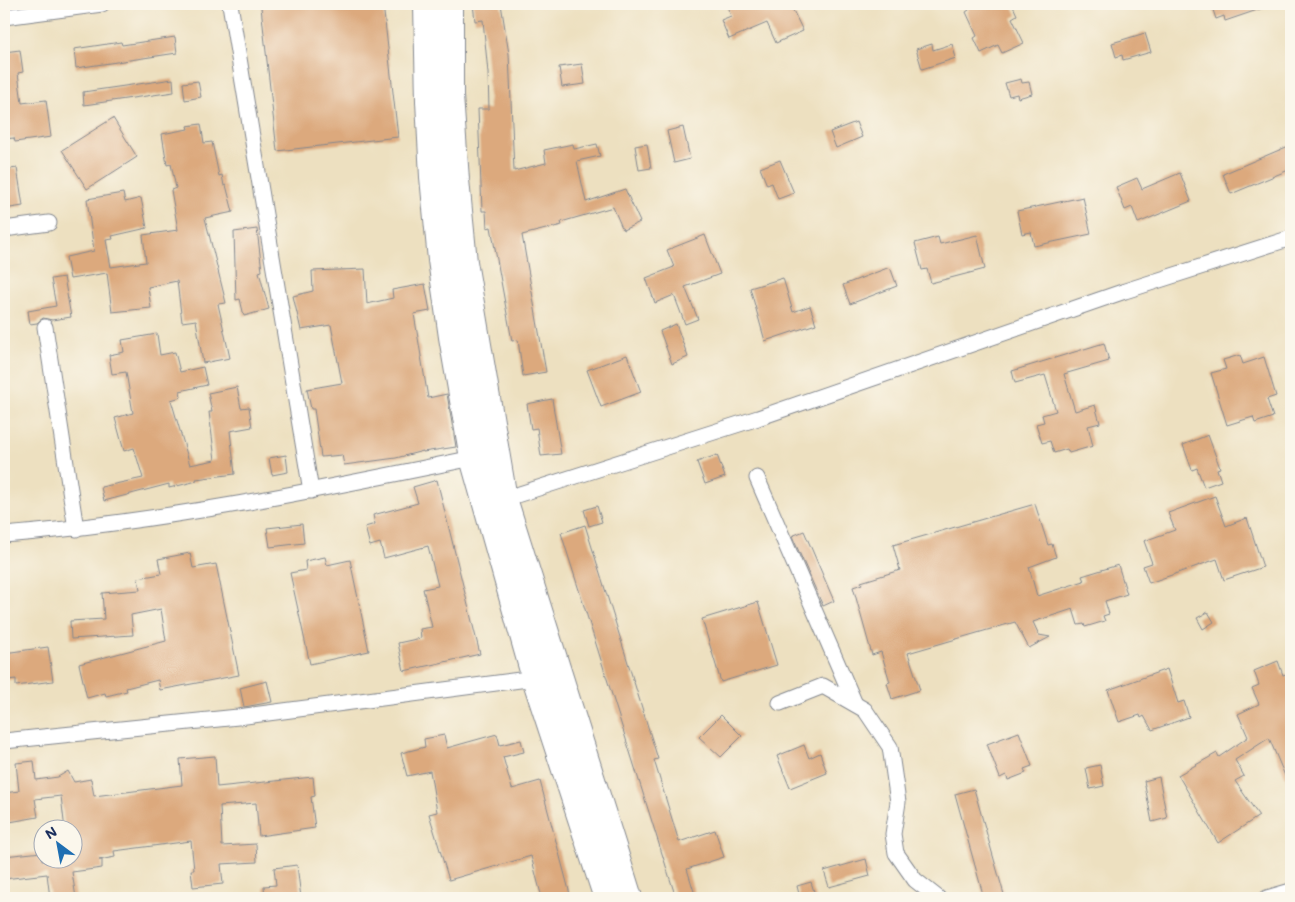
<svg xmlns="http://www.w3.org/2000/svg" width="1295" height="902" font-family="Mali,sans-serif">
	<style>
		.building { fill: #dca97d }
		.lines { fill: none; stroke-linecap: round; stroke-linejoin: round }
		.minor-casing { stroke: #84888f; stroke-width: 17 }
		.trunk-casing { stroke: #84888f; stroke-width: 28 }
		.minor { stroke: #fff; stroke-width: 15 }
		.trunk { stroke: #fff; stroke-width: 26 }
	</style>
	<rect width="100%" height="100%" fill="#fbf7ec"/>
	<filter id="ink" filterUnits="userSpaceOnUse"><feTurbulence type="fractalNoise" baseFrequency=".02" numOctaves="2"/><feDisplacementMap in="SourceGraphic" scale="10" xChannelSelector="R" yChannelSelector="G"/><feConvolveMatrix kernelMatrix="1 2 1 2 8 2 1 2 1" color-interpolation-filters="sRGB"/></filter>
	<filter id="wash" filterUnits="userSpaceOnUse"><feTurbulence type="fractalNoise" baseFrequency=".0096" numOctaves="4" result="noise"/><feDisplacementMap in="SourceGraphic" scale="20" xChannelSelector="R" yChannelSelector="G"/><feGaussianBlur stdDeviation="1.12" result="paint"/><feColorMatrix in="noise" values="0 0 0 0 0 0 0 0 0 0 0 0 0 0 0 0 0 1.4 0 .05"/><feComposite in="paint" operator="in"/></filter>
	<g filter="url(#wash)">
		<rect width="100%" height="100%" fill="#ede0c0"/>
		<g id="blocks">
			<g class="building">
				<path d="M292,4H383L398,137L277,151L261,7Z"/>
				<path d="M473,4H501L509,54L514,171L546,163L544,150L573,144L574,149L597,144L600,156L577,161L586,202L625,189L640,222L623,230L613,207L561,222L562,225L522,235L546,372L523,376L518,340L512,341L491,227L487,228L486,211H482L478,109H489L488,73L483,20L475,21Z"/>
				<path d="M726,4H790L803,31L776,43L767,23L729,39L721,20L731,16Z"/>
				<path d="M966,4H1012L1017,15L1012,18L1024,43L1002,53L998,45L981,53L974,38L977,36L966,12L969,10Z"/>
				<path d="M1211,4H1269V6L1225,21L1224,16L1216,19Z"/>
				<path d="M1145,33L1151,52L1123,60L1122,55L1116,57L1112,43Z"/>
				<path d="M175,37L177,53L76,68L74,49L121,42L122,45Z"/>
				<path d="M932,44L933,50L952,44L956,58L922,69L916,49Z"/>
				<path d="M20,50L23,72L18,73L22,103L46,100L51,137L15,142L14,138L4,139V52Z"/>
				<path d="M582,64L585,84L562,87L559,67Z"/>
				<path d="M173,79L174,92L84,105L83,92Z"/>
				<path d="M1021,79L1022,83L1029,82L1032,94L1018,98L1017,94L1009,96L1005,83Z"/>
				<path d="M198,81L201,97L185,100L183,83Z"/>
				<path d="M113,118L137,157L87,189L62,150Z"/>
				<path d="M856,122L862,137L836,148L830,132Z"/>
				<path d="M201,124L204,143L212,142L219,176L222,175L224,186L226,185L233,212L205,218L226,303L218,304L230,358L203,363L196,320L182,322L177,281L148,287L151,308L112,312L107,273L70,279L66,257L94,251L87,199L123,193L125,202L141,198L147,228L112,236L113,239L106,240L111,267L146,262L143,235L178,230L171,190L176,188L171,164L167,165L162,134L188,129L187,126Z"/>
				<path d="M683,127L690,159L674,163L667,131Z"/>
				<path d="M647,144L651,168L639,170L635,146Z"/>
				<path d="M1291,145V169L1231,194L1223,174Z"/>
				<path d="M780,160L794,193L778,199L772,183L767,185L760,168Z"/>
				<path d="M17,168L23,206L4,209V170Z"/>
				<path d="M1180,173L1191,201L1138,223L1132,207L1125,210L1116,187L1137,178L1142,189Z"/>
				<path d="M1083,197L1091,234L1034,246L1031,232L1022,234L1017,211Z"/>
				<path d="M257,229L262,271L259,272L269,309L244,316L240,299L236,300L234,232Z"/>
				<path d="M705,235L720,274L685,287L698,319L685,324L674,295L655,303L646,278L674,267L667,250Z"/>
				<path d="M977,235L985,269L931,283L927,269L922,270L915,243L938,237L940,244Z"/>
				<path d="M890,267L897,286L850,304L843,285Z"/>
				<path d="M365,269L367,304L393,298L392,290L425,284L430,311L414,314L428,398L447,394L456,447L423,452V451L396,458L344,465L342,455L321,457L314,409H311L307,389L342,383L331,325L301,330L293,296L313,291L312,271Z"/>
				<path d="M64,277L71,317L52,320L43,318L37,323L30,324L28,311L56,306L51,279Z"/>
				<path d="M783,278L793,312L810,306L816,324L765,341L750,288Z"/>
				<path d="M676,324L688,357L672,364L660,331Z"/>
				<path d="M157,334L160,355L175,352L180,372L203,367L207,385L180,391L181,397L171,400L190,465L215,460L209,412H212L208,393L237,387L241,408L249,407L252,427L230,431L235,474L196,479L197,481L169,488V484L104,501L101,487L143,478L134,448L124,451L115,418L133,413L126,372L112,374L109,355L124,352L122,340Z"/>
				<path d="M1104,343L1109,361L1064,374L1075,411L1095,405L1100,423L1088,426L1093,446L1069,453L1067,449L1054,453L1050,441L1042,443L1036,424L1044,422L1042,415L1056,411L1045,375L1015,383L1012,371Z"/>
				<path d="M627,355L641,392L601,407L587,370Z"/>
				<path d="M1240,355L1243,364L1264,357L1276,396L1267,399L1273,417L1255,423L1253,417L1227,425L1211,373L1226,369L1223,360Z"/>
				<path d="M552,399L561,454L541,456L537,428L531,429L527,404Z"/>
				<path d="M1208,435L1220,468L1217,469L1221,481L1204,487L1197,468L1192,470L1183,445Z"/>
				<path d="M286,455L288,472L272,475L269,458Z"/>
				<path d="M717,455L725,477L705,484L697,462Z"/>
				<path d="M437,480L480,654L404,671L398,643L421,638L420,629L432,627L423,589L438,586L428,546L384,558L380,543L370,546L365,527L375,524L373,515L418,503L413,487Z"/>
				<path d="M1215,496L1226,526L1247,518L1263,567L1224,580L1217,559L1149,583L1143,566L1152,563L1144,541L1175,530L1168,513Z"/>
				<path d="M1035,504L1048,545L1052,544L1056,557L1029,567L1037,596L1084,581L1082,576L1118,565L1127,594L1105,601L1109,614L1103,616L1105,621L1085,627L1084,624L1078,625L1073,609L1033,622L1039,635L1050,637L1029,648L1015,622L908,653L920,690L892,699L887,683L890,682L881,652L872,655L853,587L862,584L861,582L900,570L893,545Z"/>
				<path d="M597,506L602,522L589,526L584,510Z"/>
				<path d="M302,524L304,543L270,547L267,528Z"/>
				<path d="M585,525L658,759L654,760L679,842L715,830L724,857L687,869L696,898H676L561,533Z"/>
				<path d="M804,531L834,601L823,606L792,536Z"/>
				<path d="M190,553L193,568L216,564L239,675L160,690L158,680L126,688L127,691L106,696L105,693L87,698L79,664L166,641L161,609L131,615L133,635L71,639L70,621L104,619L102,593L140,590L138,578L161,574L158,559Z"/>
				<path d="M325,557L327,565L350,560L369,651L310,664L290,573L306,570L305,561Z"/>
				<path d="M758,602L777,665L721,682L702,619Z"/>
				<path d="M1208,612L1214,622L1203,629L1197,618Z"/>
				<path d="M48,647L53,681L16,686V679L7,680L4,653Z"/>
				<path d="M1278,661L1283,675L1286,674L1291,685V790L1269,738L1235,760L1244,776L1235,781L1259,816L1218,843L1178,775L1217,753L1219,757L1248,737L1238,714L1259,704L1252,688L1259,685L1254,671Z"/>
				<path d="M1167,669L1178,703L1184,701L1189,717L1152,730L1144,716L1141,718L1140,715L1119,722L1108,690Z"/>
				<path d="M267,681L272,702L244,707L240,688Z"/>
				<path d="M721,715L742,736L721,757L699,737Z"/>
				<path d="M1019,732L1032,766L1024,769L1026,773L1008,780L1006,775L1000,778L987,744Z"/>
				<path d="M497,734L500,745L521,740L524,752L503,757L512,789L540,781L571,898H542L531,856L449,880L429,814L437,812L430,771L407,776L401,753L425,747L424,739L444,735L447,748Z"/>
				<path d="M804,745L809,758L820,753L827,773L790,788L777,756Z"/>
				<path d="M215,756L217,787L313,777L315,796L311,797L315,828L259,836L256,803L220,806L222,846L256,844L257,862L221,864L223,884L193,887L191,870H194L191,841L114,851L115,857L99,860H102V868L72,872L76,898H50L47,874L4,879V856L42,852V860H72V830H65L61,796L35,799L38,817L4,823V793L19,791L16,763L34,761L36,780L58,777L68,771L74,782L91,779L94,796L182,785L180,759Z"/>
				<path d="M1100,765L1104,786L1090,789L1086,768Z"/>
				<path d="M1159,777L1167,818L1152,822L1144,781Z"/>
				<path d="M974,789L1005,898H984L955,794Z"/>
				<path d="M866,859L870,876L829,887L824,871Z"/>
				<path d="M297,865L301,898H265L264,886L276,885L274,868Z"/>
				<path d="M811,882L816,898H800L797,886Z"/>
			</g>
		</g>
	</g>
	<g filter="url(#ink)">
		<use href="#blocks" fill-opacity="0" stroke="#84888f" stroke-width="1"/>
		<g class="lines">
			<defs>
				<g id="minor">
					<path d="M230,4L311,491"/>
					<path d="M4,17L102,4"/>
					<path d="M4,229L49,223"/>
					<path d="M45,327L76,529"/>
					<path d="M757,478L855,704"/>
					<path d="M504,499L758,418L1125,291L1291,238"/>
					<path d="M4,535C162,522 318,490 473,458"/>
					<path d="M780,703L823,686L865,710L890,747L898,802L893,834L896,853L915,880L938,898"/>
					<path d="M4,741L238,717L535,678"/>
					<path d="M1267,898L1291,891"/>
				</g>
				<g id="trunk">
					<path d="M427,4L429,101L433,177L441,260L452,337L473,458L535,678L607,898"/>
					<path d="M450,4V96L456,180L464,262L504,499L629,898"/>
				</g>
			</defs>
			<use href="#minor" class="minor-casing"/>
			<use href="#trunk" class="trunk-casing"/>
			<use href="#minor" class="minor"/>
			<use href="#trunk" class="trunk"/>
		</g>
	</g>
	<rect width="1295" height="902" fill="none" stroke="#fbf7ec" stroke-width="20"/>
	<g transform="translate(58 844) rotate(328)"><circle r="24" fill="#fbf7ec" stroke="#a1a7b3"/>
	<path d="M0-4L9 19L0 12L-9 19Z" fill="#1f6fb2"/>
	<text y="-8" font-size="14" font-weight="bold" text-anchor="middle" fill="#1b2f5e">N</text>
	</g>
</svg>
